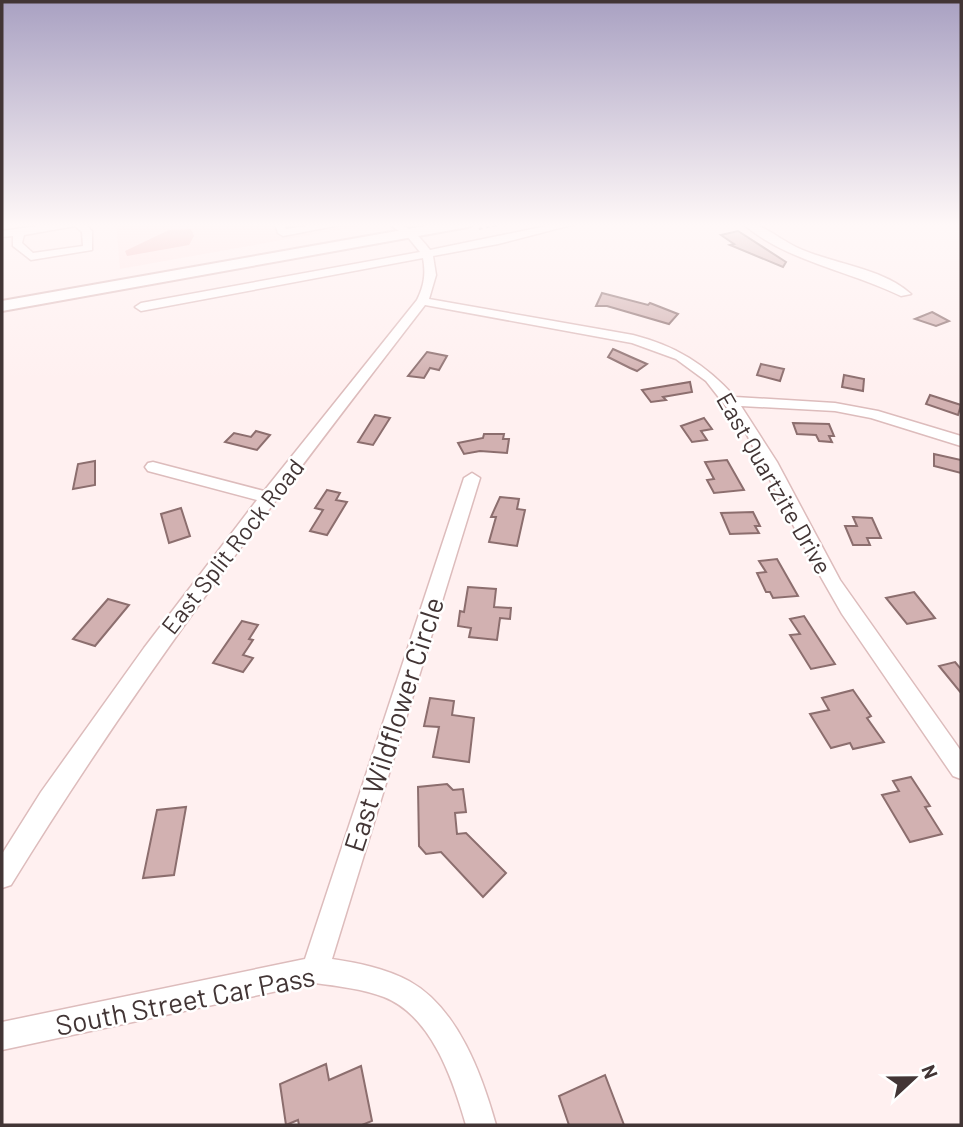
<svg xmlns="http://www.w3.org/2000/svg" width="963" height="1127" font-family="Barlow,sans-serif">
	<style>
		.built { fill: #ffe5e5 }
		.green { fill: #f3b9ba }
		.building { fill: #d2b1b1; stroke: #8c6e6e; stroke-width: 2 }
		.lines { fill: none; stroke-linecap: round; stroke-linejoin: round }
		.minor-casing { stroke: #ddbcbc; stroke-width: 3 }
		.highway-casing { stroke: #ddbcbc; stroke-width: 4 }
		.path { stroke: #aea0a0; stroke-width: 2; stroke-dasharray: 3.5 3.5; stroke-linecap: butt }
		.minor { fill: #fff; fill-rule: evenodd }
		.highway { fill: #fff; fill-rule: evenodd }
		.labels { text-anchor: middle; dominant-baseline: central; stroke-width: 5; stroke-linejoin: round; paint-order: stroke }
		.street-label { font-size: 24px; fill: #423535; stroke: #fff }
		.near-street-label { font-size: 28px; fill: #423535; stroke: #fff }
	</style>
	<rect width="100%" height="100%" fill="#fff0f0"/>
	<path class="built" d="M116,223H377L120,269Z"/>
	<path class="green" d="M191,229L194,236L189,245L127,256L125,251L169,230Z"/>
	<g class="building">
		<path d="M738,231L786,262L783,267L730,245L734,244L721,235Z"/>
		<path d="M602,293L648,305L650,303L678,314L669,324L607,306H596Z"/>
		<path d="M932,312L949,321L936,326L915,319Z"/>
		<path d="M613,349L631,357L647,364L637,371L630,368L608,357Z"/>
		<path d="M427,352L447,356L439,370L430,368L424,378L408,376Z"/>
		<path d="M761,364L784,369L780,381L757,375Z"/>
		<path d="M844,375L864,379L863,391L842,387Z"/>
		<path d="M690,382L692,392L663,397L666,400L651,402L642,390Z"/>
		<path d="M930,395L961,405L958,415L926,404Z"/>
		<path d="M375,415L390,418L373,445L358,442Z"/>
		<path d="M704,418L712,429L701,431L707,440L692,442L681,426Z"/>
		<path d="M793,423L829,424L834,436H829L832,442L819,441L816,435L797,434Z"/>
		<path d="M256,431L270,435L257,450L225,442L234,433L251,437Z"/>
		<path d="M484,434H504L503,439H509L507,453L480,451L464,454L458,443L483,438Z"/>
		<path d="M934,454L961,460V473L934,466Z"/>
		<path d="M727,460L744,490L714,493L707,480L714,479L705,462Z"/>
		<path d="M95,461V485L73,489L78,464Z"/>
		<path d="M327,490L340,493L336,500L347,502L327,535L310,531L323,510L315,508Z"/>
		<path d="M500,497L519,499L517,509L525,510L517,546L489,542L496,517H491Z"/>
		<path d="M181,508L190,536L169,543L161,514Z"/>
		<path d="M753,512L760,526H755L759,533L730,534L721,513Z"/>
		<path d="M853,517L872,518L881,538H867L870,545H853L845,526H857Z"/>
		<path d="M777,559L798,596L773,598L770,592H766L757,573L766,572L759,561Z"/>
		<path d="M468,587L496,589L494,607L511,608L510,619L500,618L497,640L469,637L471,628L458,626L460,611L464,612Z"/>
		<path d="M914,592L935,618L907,624L886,598Z"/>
		<path d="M108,599L129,605L95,646L73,639Z"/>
		<path d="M804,616L835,664L811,669L790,635L800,634L790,619Z"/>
		<path d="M242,621L258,625L249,639L253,640L243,655L253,658L243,672L213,663Z"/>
		<path d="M955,662L961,669V693L939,666Z"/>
		<path d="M853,690L871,716L867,718L884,742L853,749L850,743L831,748L810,714L829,710L822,698Z"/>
		<path d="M430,698L454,701L452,715L474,718L469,762L433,757L439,727L424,726Z"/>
		<path d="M911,777L930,806L925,807L942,834L910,842L882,795L899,791L893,781Z"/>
		<path d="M447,784L453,790L463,789L466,812L455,813L457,834L466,833L506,873L483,897L441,852L426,854L419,846L418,787Z"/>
		<path d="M186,807L174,875L143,878L157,810Z"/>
		<path d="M326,1064L329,1080L361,1066L372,1121L362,1125H299L298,1120L286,1125L280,1084Z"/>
		<path d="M605,1075L624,1125H569L559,1096Z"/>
	</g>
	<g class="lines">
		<defs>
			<g id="minor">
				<path d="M59,223H84L92,231V250L31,260L13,246V236L2,237V231ZM75,226L82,232L83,246L33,253L22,243L24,235Z"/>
				<path d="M275,223H297L285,227L286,229L326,223L345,224L283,236L278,233Z"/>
				<path d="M387,223C407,223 419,235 430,250L561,223H579L498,244L433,256L436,275L429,299L633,335C676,346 705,364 735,397L835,403L878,411L961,436V446L871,418L835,411L741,406L777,462L840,580L961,751V779L953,776L842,614L810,558L745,431L706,381L676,359L632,343L425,305C279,494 136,681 11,885L2,888V854L41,792L144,648L257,500L148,471L145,467L148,463L153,462L264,491L417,300C424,286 426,274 423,258L141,311L135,307L141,303L420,252L407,236Z"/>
				<path d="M742,223C763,223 777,238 796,247C831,264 881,267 911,294L901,296C850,271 785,261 742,223Z"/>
				<path d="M472,473L480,478L332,959C358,963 385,968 409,981C458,1008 482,1075 496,1125H466C453,1080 432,1016 384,997C362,989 338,986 315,983L2,1050V1022L305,959L464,478Z"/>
			</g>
			<path id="highway" d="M442,223H475L468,227L2,311V301Z"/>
		</defs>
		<use href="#minor" class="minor-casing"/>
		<use href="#highway" class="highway-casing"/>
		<path class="path" d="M479,229L508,223"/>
		<use href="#minor" class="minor"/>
		<use href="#highway" class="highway"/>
	</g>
	<linearGradient id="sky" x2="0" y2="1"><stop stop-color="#a9a1c2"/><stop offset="0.59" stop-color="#fff8f8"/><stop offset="1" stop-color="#fff8f8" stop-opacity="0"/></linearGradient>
	<rect width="963" height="381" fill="url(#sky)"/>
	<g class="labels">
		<g class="street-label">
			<text transform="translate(775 483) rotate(60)">East Quartzite Drive</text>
			<text transform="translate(232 546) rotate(-52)">East Split Rock Road</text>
		</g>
		<g class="near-street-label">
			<text transform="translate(393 724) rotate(-72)">East Wildflower Circle</text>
			<text transform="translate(185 1000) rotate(-11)">South Street Car Pass</text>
		</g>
	</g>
	<rect width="963" height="1127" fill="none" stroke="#423535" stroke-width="7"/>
	<g transform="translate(914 1078) rotate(68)" stroke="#ffffff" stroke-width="5" paint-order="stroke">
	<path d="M0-5L12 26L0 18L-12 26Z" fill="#423535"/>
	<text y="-10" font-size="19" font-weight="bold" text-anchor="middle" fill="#423535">N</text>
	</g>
</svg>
